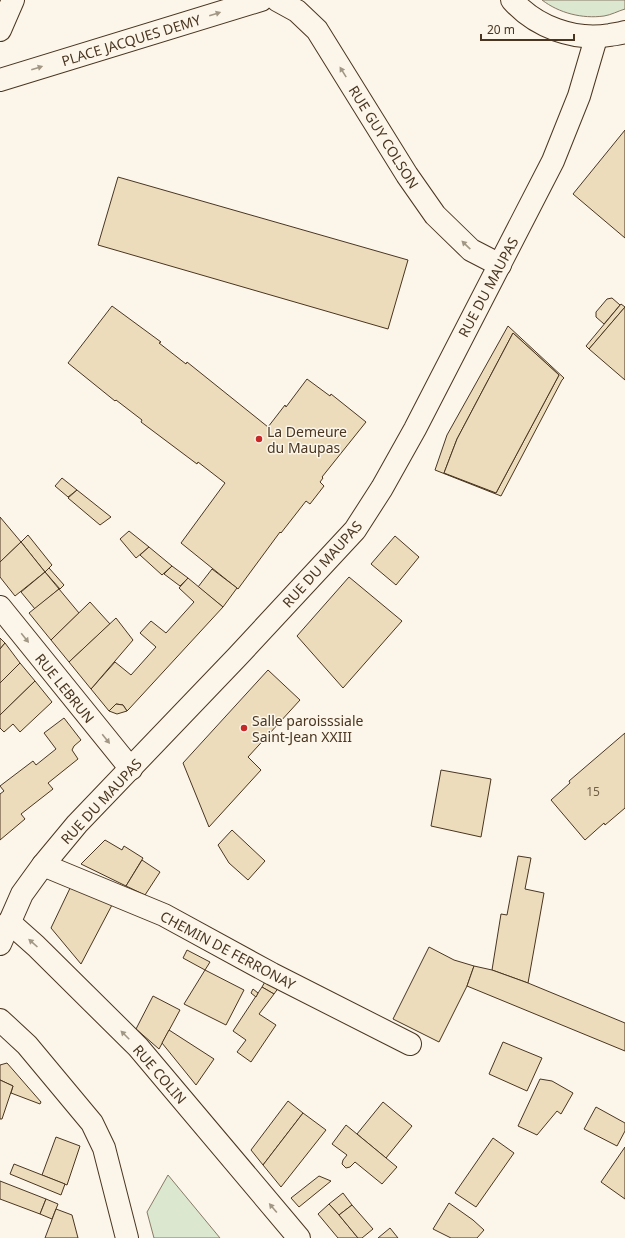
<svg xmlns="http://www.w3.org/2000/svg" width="625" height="1238" font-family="'Noto Sans',sans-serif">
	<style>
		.green { fill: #dce7d0; stroke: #887966 }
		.building { fill: #ecdcbc; stroke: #4a3520; fill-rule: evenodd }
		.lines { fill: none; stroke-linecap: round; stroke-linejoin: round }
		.minor-casing { stroke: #4a3520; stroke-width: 24 }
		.major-casing { stroke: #4a3520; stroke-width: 24 }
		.minor { stroke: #fbf6e9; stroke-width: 22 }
		.major { stroke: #fbf6e9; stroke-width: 22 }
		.oneway { fill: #a29684 }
		.poi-dot { fill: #c62828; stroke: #fbf6e9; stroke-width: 1.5 }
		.labels { text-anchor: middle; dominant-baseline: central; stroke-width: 3; stroke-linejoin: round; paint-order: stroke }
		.number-label { font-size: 12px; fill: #725f47 }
		.street-label { font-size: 14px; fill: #4a3520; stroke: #fbf6e9 }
		.poi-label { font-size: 14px; fill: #4a3520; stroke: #fbf6e9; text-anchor: start }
	</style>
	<rect width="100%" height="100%" fill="#fbf6e9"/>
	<g class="green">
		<path d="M542,0H625V9C618,11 611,15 604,16C582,19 559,13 542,0Z"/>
		<path d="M168,1175L220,1238H154L147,1212Z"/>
	</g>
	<g class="building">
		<path d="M625,130V238L573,194Z"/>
		<path d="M118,177L408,260L388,329L98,245Z"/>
		<path d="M612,298L620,305L604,324L596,317V312L607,299Z"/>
		<path d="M621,304L625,307L589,349L586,346Z"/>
		<path d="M112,306L161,342L159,343L186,364L187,362L268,427L285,405L286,407L307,379L330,396L331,394L366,422L322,477L323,478L320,482L324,486L310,504L306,501L281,533L280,532L238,589L181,543L225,483L198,462L197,464L141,422L142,420L116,400L115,401L68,363Z"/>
		<path d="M625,307V380L589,349Z"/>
		<path d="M508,326L564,378L562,380L501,496L435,470L447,435ZM513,333L559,375L496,493L444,473L457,439Z"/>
		<path d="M513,333L559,375L496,493L444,473L457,439Z"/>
		<path d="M62,478L77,490L68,497L55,486Z"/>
		<path d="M77,490L111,517L100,525L68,498Z"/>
		<path d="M0,517L21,542L0,562Z"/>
		<path d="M129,531L149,547L136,558L120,539Z"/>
		<path d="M28,535L52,565L45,572L21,542Z"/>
		<path d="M395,536L419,557L396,585L371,564Z"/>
		<path d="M21,542L45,572L15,596L0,577V562Z"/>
		<path d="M149,547L172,566L162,575L140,555Z"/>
		<path d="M172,566L188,578L180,586L164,574Z"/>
		<path d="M49,568L64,585L60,589L45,572Z"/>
		<path d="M212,569L237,588L223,607L198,587Z"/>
		<path d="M45,572L59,589L35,609L21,592Z"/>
		<path d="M349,577L402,621L343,688L297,636Z"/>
		<path d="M188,578L223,607L129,709L127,711L123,705L116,704L109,711L91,689L115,662L131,675L156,647L140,633L151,621L166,633L194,602L179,588Z"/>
		<path d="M59,589L79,613L51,640L29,613Z"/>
		<path d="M90,602L110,624L69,662L51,640Z"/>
		<path d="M116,618L133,640L91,689L69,662Z"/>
		<path d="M0,638L5,643L0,649Z"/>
		<path d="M5,643L20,663L0,683V649Z"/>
		<path d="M20,663L35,681L0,715V683Z"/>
		<path d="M268,670L300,700L248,757L261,770L209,827L183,763Z"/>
		<path d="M35,681L52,702L20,732L13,724L4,732L0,728V715Z"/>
		<path d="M116,704L123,705L127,711L117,714L109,711Z"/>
		<path d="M64,718L81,740L74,746L72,750L78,759L48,783L53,789L21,814L25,819L0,840V794L4,791L0,786L33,761L36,765L56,749L44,733Z"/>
		<path d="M625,733V808L605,825L604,823L585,840L551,800L570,783L569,781Z"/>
		<path d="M441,770L491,779L481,837L431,826Z"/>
		<path d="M232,830L265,861L248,880L229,863L218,845Z"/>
		<path d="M105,840L122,850L124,846L143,858L126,886L81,864Z"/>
		<path d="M518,856L531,858L525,889L544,893L528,983L492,970L501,914L507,915Z"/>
		<path d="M142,860L160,872L145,895L126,886Z"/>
		<path d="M72,884L112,905L81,964L51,928Z"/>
		<path d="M429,947L454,960L474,966L467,986L439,1042L393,1019Z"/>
		<path d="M187,950L210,962L205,970L183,958Z"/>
		<path d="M474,966L492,970L528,983L625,1023V1051L467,986Z"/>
		<path d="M205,970L244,990L226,1025L184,1004Z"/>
		<path d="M266,980L279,987L274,994L262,987Z"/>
		<path d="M262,987L274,994L259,1014L276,1025L251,1062L237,1052L246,1040L233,1031Z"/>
		<path d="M253,989L258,993L256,997L251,993Z"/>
		<path d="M153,996L180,1010L159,1049L136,1029Z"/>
		<path d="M169,1030L214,1059L196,1085L162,1043Z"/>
		<path d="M503,1042L542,1058L527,1091L489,1074Z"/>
		<path d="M7,1063L41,1102L40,1104L11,1093L13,1086L0,1080V1065Z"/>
		<path d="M540,1079L552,1081L573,1093L561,1114L557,1111L537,1135L518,1126Z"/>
		<path d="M0,1080L13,1086L2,1119H0Z"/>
		<path d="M288,1101L303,1113L263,1165L251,1150Z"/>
		<path d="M383,1102L412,1126L386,1158L357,1134Z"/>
		<path d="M596,1107L625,1123V1131L617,1146L584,1129Z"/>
		<path d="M303,1113L326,1130L281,1187L263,1165Z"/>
		<path d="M346,1125L397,1167L382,1184L355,1162L350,1167L346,1168L342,1164L343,1160L347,1155L332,1144Z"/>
		<path d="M56,1137L80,1146L67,1185L42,1175Z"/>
		<path d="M493,1138L514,1153L476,1207L455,1193Z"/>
		<path d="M625,1147V1199L601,1182Z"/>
		<path d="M14,1164L65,1184L61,1195L10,1174Z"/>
		<path d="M319,1176L331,1181L299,1207L291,1198Z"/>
		<path d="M0,1181L46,1199L40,1214L0,1199Z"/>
		<path d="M343,1193L352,1205L339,1215L329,1204Z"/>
		<path d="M46,1199L58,1204L52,1219L40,1214Z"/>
		<path d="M449,1203L473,1220L484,1230L477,1238H451L433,1229Z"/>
		<path d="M329,1204L339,1215L358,1238H338L318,1214Z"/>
		<path d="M352,1205L373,1229L362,1238H358L339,1215Z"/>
		<path d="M56,1209L72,1215L78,1238H45Z"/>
		<path d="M390,1228L398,1238H378Z"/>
	</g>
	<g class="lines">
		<defs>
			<g id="minor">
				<path d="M277,0L297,11L317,30L407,175L435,215L471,250L500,265"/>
				<path d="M0,30L13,0"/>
				<path d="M0,80L261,0"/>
				<path d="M0,607L131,769"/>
				<path d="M43,865L164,915L272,974L410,1044"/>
				<path d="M9,922L36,946L138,1047L299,1238"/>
				<path d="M0,944L22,894L43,865L77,824L237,657L355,530L382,488L415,429L553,161L579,96L596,38"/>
				<path d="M0,1020L27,1045L92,1123L104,1148L127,1238"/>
			</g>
			<path id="major" d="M512,0C536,27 574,41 610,35C615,34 620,34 625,32"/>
		</defs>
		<use href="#minor" class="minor-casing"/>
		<use href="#major" class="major-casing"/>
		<use href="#minor" class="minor"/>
		<use href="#major" class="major"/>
	</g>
	<defs><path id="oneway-solid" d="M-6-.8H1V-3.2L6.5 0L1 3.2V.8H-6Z"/></defs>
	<g class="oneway">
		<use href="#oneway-solid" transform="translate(215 14) rotate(-17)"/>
		<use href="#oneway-solid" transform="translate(37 68) rotate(-17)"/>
		<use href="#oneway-solid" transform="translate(343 72) rotate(-122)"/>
		<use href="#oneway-solid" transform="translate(466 245) rotate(-136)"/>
		<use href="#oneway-solid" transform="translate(25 638) rotate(51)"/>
		<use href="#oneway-solid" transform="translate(106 739) rotate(51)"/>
		<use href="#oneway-solid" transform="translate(33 943) rotate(-138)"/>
		<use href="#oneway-solid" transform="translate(125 1035) rotate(-135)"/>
		<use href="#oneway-solid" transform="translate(273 1208) rotate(-130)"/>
	</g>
	<g class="poi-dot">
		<circle cx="259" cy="439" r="4"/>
		<circle cx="244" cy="728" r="4"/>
	</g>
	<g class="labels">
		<g class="number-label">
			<text x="593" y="791">15</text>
		</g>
		<g class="street-label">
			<text transform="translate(131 40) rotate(-17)">PLACE JACQUES DEMY</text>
			<text transform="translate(384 137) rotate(58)">RUE GUY COLSON</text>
			<text transform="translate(488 287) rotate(-62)">RUE DU MAUPAS</text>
			<text transform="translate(322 564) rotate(-48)">RUE DU MAUPAS</text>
			<text transform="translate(65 688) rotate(51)">RUE LEBRUN</text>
			<text transform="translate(101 801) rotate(-47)">RUE DU MAUPAS</text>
			<text transform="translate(228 950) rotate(28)">CHEMIN DE FERRONAY</text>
			<text transform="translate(160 1074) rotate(49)">RUE COLIN</text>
		</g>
		<g class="poi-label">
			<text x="267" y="431">La Demeure<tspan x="267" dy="16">du Maupas</tspan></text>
			<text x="252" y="720">Salle paroisssiale<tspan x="252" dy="16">Saint-Jean XXIII</tspan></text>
		</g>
	</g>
	<path d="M481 34v6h93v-6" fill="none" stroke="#4a3520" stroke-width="2"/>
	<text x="487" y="34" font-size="12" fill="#4a3520" stroke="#fbf6e9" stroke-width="3" paint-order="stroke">20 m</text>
</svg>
